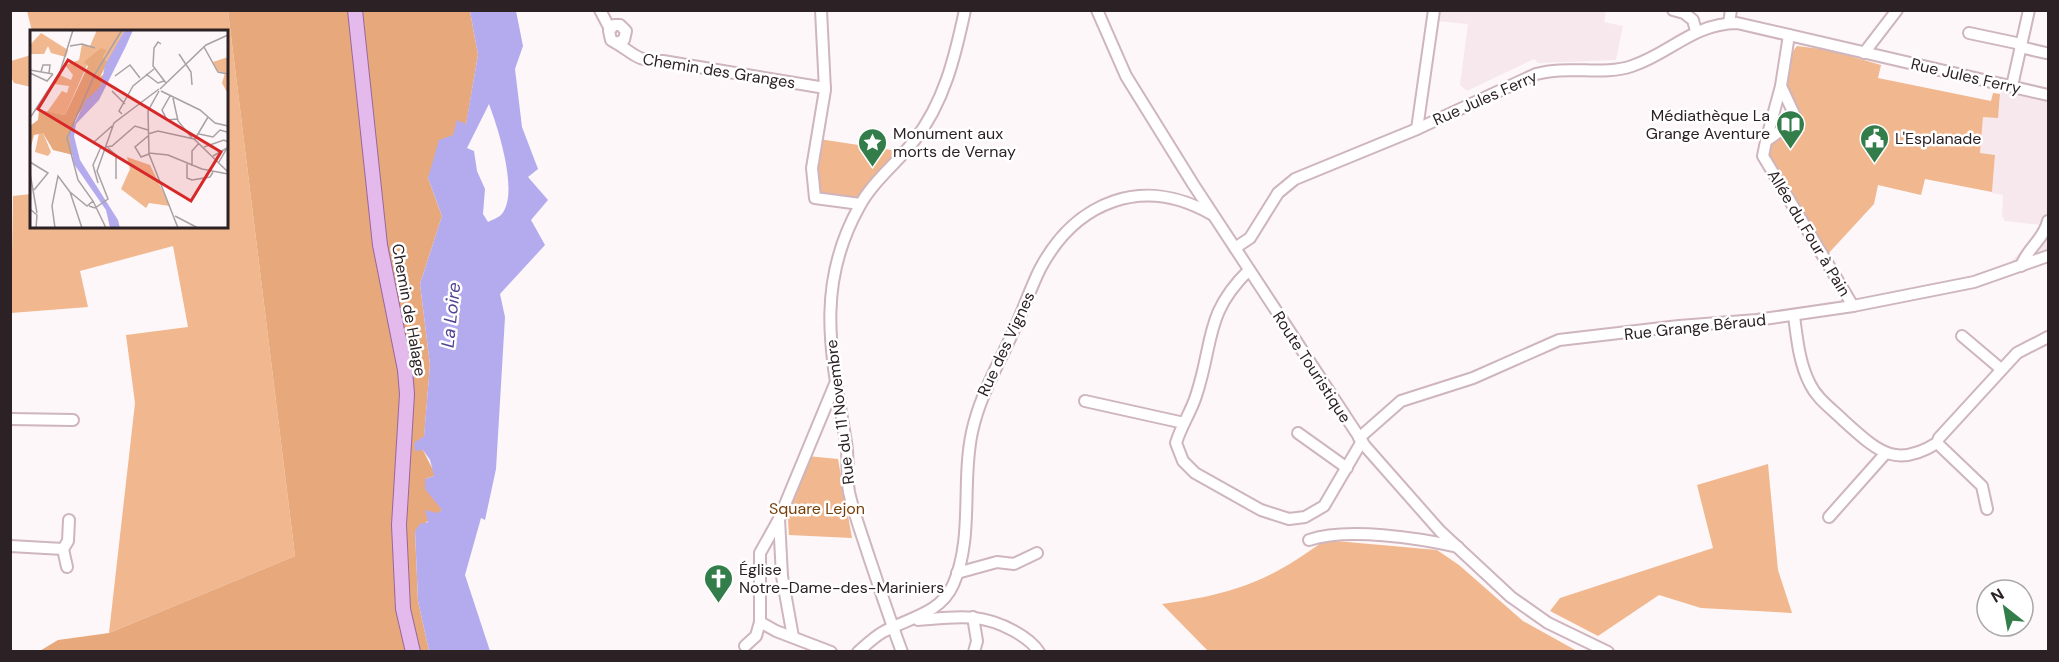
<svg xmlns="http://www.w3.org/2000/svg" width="2059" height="662" font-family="'DM Sans',sans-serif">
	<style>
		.built { fill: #f7e8ee }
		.green { fill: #f1b78e }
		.forest { fill: #e7a97c }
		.water { fill: #b4abee; fill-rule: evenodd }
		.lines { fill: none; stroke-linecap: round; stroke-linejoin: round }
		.minor-casing { stroke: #ceb5be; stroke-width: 14 }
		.major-casing { stroke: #98669e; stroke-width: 16 }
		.minor { stroke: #fff; stroke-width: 10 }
		.major { stroke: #e4b9eb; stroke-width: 14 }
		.labels { text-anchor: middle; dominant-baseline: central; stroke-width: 5; stroke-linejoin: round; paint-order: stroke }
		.street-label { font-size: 16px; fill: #2c2226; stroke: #fff }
		.poi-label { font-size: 16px; fill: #2c2226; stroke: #fff; text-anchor: start }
		.park-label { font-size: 16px; fill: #773e07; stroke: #fff }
		.water-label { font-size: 18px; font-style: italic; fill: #534291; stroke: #fff }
		.inset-road { fill: none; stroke: #a9a2a5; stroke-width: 1.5 }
		.view { fill: #d62828; fill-opacity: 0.15; stroke: #d62828; stroke-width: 3 }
		.inset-edge { fill: none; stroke: #2c2226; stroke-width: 3 }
	</style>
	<rect width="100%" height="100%" fill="#fdf7f9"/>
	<g class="built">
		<path d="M1606,10L1604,22L1623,26L1616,60L1538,63L1534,59L1467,91L1460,85L1468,24L1436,21L1438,11Z"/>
		<path d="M2001,89L2048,100V262L2009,276L2008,264L2035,238L2042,225L2005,221L2002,216L2003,195L1992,193L1995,155L1980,154L1983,116L1998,117Z"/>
	</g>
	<g class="green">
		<path d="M27,11H228L295,556L109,633L135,403L126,335L188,327L173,246L80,271L88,307L11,313L13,196L31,194L32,226H226V32L32,31Z"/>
		<path d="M1797,46L1829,50L1881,65L1878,78L1991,101L1993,93L2000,94L1998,118L1983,117L1980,153L1995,155L1992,192L1925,179L1921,195L1878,185L1874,204L1827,255L1768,156L1772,141C1793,129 1806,124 1792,99C1790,95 1786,90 1785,86C1783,74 1790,54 1797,46Z"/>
		<path d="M31,55V87L14,83L11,77V61Z"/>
		<path d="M819,139L898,151L856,200L819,194L816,169Z"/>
		<path d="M807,456L838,459L852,538L789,535L788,520H783Z"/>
		<path d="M1768,464L1778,570L1792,613L1701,608L1659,595L1598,636L1550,611L1560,598L1713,548L1697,485Z"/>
		<path d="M1325,540L1437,550L1459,565L1523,621L1577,651H1208L1162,604C1232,594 1267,583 1325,540Z"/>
	</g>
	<path class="forest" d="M228,11H470L478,55L466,125L453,135L428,178L442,216L420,284L430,365L423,450L434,472V476L425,479L442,510L415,531L418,601L429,651L38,652L58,640L109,633L295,556Z"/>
	<path class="water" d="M470,11H516L523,46L515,69L522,127L538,169L528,177L548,200L531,220L545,245L500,294L505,317L496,469L485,520L481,518L465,575L490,651H429L418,601L415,531L420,524L428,522L425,510L437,513L442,510L425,489V479L434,476L430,460L423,450L415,451L414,443L424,436L430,365L420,284L442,216L428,178L439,140L453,135L457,120L466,124L478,55ZM489,104C498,128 520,195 501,215C498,218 491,220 488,222L483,214L485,189L477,171L474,151L467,148Z"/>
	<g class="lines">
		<defs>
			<g id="minor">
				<path d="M600,10L610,29"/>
				<path d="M821,10L825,90L812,168L815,198L860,204"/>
				<path d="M1097,10L1126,76L1193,184L1365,446L1440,531L1511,597L1548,623L1608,652"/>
				<path d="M1673,10L1684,13L1693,20L1696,31"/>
				<path d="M1729,23L1731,10"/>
				<path d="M1969,33L2021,44"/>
				<path d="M1789,35L1781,86L1795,116L1794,121L1766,141L1763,156L1853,306"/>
				<path d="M619,42L624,40L626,31L620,25H614L609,31L611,40C635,53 633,61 663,61L825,88"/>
				<path d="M2020,47L2046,53"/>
				<path d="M1864,53L1897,10"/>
				<path d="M2012,86L2029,10"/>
				<path d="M1417,129L1434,10"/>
				<path d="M1766,141L1781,86"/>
				<path d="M1235,248L1250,238L1278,193L1295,179L1417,129L1536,74C1568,65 1603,76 1632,66C1671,53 1692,24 1737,23L2048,95"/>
				<path d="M2021,266C2027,249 2044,239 2048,221"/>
				<path d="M1249,270C1204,314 1214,342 1196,396C1191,412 1181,426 1176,443L1183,461L1195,473L1261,510L1289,519L1305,517L1324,506L1362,441"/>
				<path d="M1794,316C1797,338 1799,363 1810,384C1817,399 1832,409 1844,421C1876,449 1894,470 1937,443L1939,438L2017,353L2048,337"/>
				<path d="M1962,336L2001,369"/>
				<path d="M1085,401L1184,423"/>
				<path d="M10,419L73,420"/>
				<path d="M1298,433L1347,468"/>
				<path d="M1359,438L1401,401L1473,378L1559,340L1679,326L1757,320L1853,306L1974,282L2048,256"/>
				<path d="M1937,443L1982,486L1987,509"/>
				<path d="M1829,517L1885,454"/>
				<path d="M779,519L782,576L793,637"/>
				<path d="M1309,540C1347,527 1419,538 1458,547"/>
				<path d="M10,546L63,549"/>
				<path d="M67,567L63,549L68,541L69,520"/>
				<path d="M957,573L997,562L1014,564L1037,553"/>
				<path d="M973,617L977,641L974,652"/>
				<path d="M918,620C955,617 980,612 1014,631C1023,636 1033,642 1039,652"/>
				<path d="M760,622L776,631L831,652"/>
				<path d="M745,646L756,636L760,622V553L779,519L835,384"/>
				<path d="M858,652C866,645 874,637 883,632C908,618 940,614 953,585C974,538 961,482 972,432C980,395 998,366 1013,332C1023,311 1030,289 1040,269C1076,201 1143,175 1211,214"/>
				<path d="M902,652C890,620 880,589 869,557C862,535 854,514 849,492C846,475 849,458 846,442C832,357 814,288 859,207C872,182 897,163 914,141C944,103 955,57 965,10"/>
			</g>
			<path id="major" d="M355,10L380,245L405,370L407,394L399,525L403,609L413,652"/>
		</defs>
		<use href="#minor" class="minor-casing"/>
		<use href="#major" class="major-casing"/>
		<use href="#minor" class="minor"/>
		<use href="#major" class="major"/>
	</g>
	<defs>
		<symbol id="library-pin" viewBox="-11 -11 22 30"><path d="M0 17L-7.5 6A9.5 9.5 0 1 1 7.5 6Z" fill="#337d4b" stroke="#fff"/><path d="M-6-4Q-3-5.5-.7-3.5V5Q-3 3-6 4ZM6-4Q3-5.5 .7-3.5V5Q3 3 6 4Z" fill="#fff"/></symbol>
		<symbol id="civic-pin" viewBox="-11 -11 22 30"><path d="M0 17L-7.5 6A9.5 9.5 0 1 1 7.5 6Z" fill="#337d4b" stroke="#fff"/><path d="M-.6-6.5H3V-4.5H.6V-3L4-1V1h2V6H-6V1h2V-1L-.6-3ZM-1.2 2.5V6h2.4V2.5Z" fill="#fff"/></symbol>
		<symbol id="sight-pin" viewBox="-11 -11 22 30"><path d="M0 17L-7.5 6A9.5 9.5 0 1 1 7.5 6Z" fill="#337d4b" stroke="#fff"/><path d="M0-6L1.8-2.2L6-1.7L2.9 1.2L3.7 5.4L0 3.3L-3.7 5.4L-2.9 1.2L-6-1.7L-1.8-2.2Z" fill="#fff"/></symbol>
		<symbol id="church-pin" viewBox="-11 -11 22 30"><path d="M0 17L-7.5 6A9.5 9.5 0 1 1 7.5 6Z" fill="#337d4b" stroke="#fff"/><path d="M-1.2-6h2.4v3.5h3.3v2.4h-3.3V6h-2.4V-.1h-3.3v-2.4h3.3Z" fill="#fff"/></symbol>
	</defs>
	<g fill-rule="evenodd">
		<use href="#library-pin" x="1774" y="108" width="33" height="45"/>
		<use href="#civic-pin" x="1858" y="122" width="33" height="45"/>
		<use href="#sight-pin" x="856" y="126" width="33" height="45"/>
		<use href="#church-pin" x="702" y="562" width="33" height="45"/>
	</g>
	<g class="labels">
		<g class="street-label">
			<text transform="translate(719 71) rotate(9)">Chemin des Granges</text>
			<text transform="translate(1966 76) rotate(13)">Rue Jules Ferry</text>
			<text transform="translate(1485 98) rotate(-24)">Rue Jules Ferry</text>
			<text transform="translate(1809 233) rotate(59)">Allée du Four à Pain</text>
			<text transform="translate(409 310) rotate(80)">Chemin de Halage</text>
			<text transform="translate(1695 327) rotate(-6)">Rue Grange Béraud</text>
			<text transform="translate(1006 344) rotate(-65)">Rue des Vignes</text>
			<text transform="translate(1312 367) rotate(57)">Route Touristique</text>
			<text transform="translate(840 412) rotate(-97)">Rue du 11 Novembre</text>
		</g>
		<g class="poi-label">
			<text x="1770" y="115" text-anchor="end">Médiathèque La<tspan x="1770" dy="18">Grange Aventure</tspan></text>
			<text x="893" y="133">Monument aux<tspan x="893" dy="18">morts de Vernay</tspan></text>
			<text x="1895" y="138">L'Esplanade</text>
			<text x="739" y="569">Église<tspan x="739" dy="18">Notre-Dame-des-Mariniers</tspan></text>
		</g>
		<g class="park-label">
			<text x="817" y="508">Square Lejon</text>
		</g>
		<g class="water-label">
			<text transform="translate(451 315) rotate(-84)">La Loire</text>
		</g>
	</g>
	<g transform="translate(30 30)">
		<rect width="198" height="198" fill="#fdf7f9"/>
		<path d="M67,0H95L78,32L73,27L58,33L35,85L17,82L32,61L37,63L39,56L24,54L30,45L41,50L43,45L35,35L49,30L52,14L60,16ZM11,3L38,20L36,27L21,23L18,16L14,24H0V15ZM198,27V64L192,53L195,43L188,41L183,32ZM9,103H13L21,122L18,126L5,122ZM97,127L120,135L140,176L119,173L116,178L91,159L100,139Z" fill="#f1b78e"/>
		<path d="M71,18L76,20L73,27L78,32L70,47L74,44L71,56L45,88L43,125L23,120L13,103L4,105L0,120V96L8,90L9,80L35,85L58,36L54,32Z" fill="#e7a97c"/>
		<path d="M95,0H103L96,16L69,70L46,94L44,106L50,130L88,190L90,198H80L76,180L44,134L39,105L56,70L71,56L75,35Z" fill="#b4abee"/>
		<path class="inset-road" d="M131,14L128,12L124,18L123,36L136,53M40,16L52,14L65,18M174,17L188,42L198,44M149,24L161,42L162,55M0,40L23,44M11,42L13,35H20L19,43M0,43L17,51L23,44M116,44L128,53L134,51M85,46L100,35L110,48M130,59L176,15L198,5M82,61L95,74M129,61L118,81L119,124L148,198M131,61L170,80L185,93L198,96M140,66L132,80L137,90L147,89M143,68L148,91L162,108M92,84L89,81L103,56L124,39M0,88L30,42L43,0M118,104L128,101L164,109L198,142M169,104L183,107L190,100L197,102M118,106L105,117L111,127L119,124M165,109L178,87M64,112L82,96M76,117L82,116L105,96L118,100M174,117L194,110L198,112M78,118L86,125V149M119,123L138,125L172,139L198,144M183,126L197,118L189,132M0,132L18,143L4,160M157,134V148L162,150M162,136V121L169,113M0,143L7,183M162,150L180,147L183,142M68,153L63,135L71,117M40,162L57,176L63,171L48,150L37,108L65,44L92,0M40,162L52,198M63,171L76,198M59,176L65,178L78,169L67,141L84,93L129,59M0,179L7,185L6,198M145,186L168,198M25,198L22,176L28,146L40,162"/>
		<path class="view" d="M38,30L191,122L161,171L8,79Z"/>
		<rect width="198" height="198" class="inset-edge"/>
	</g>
	<rect width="2059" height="662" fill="none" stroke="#2c2226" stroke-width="24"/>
	<g transform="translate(2005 608) rotate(329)"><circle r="28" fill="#ffffff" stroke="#aba7a8" stroke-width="1.5"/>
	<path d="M0-4.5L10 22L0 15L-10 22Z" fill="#337d4b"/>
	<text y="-9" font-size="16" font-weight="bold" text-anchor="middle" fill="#2c2226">N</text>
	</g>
</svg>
